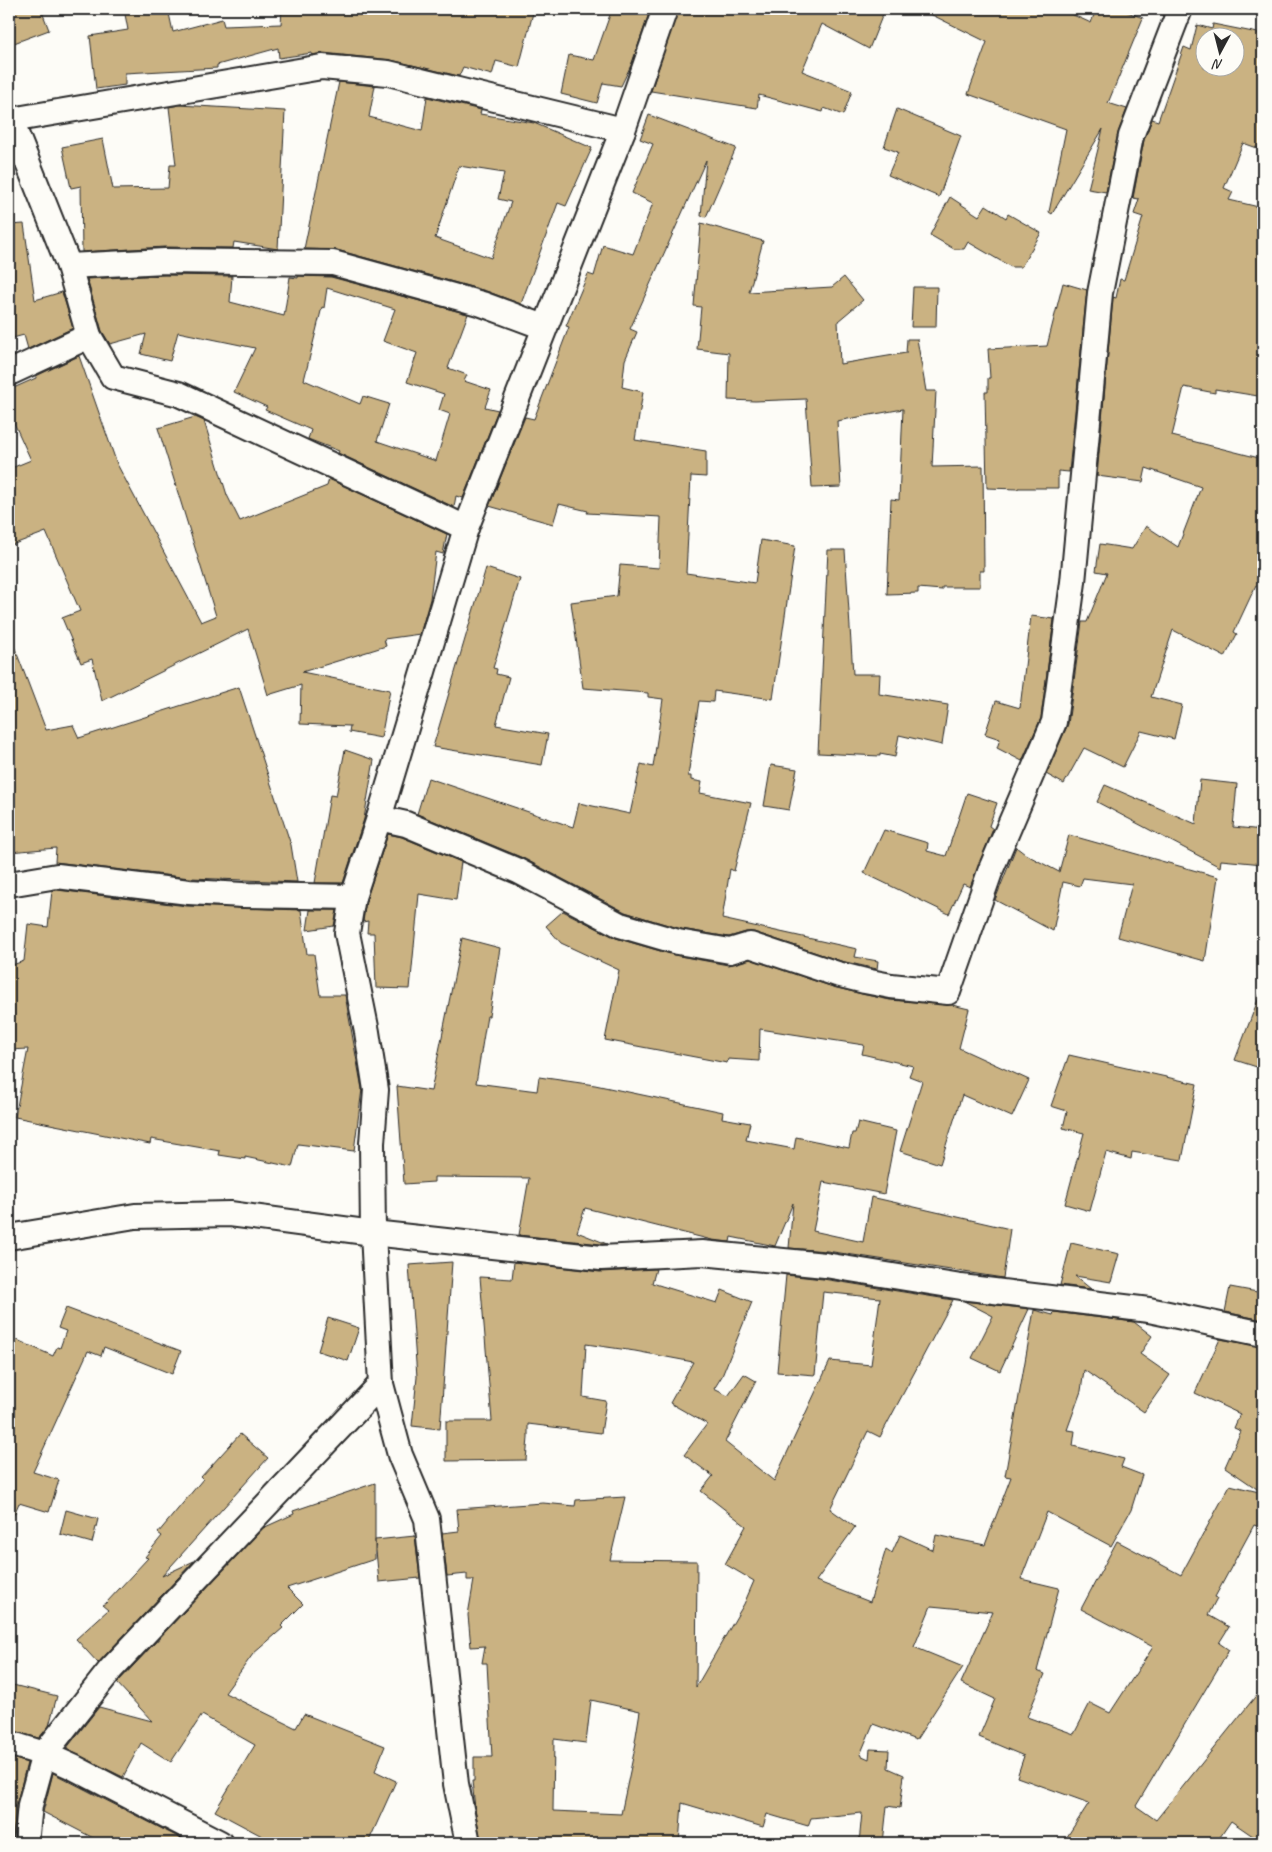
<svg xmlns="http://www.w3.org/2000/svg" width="1272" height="1852" font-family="Caveat,sans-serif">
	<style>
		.building { fill: #cab282; stroke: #2b2b2b; fill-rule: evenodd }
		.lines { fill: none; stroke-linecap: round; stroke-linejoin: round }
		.street-casing { stroke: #2b2b2b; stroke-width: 28 }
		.street { stroke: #fdfcf7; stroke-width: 24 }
	</style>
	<rect width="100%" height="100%" fill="#fdfcf7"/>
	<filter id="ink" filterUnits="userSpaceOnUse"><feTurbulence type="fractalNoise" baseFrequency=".02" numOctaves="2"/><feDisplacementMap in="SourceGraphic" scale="10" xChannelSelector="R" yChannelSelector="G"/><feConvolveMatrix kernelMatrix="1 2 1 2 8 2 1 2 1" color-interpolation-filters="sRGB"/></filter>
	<g filter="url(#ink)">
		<g class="building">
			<path d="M9,9H41L49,30L14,43L9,29Z"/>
			<path d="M124,9H168L173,32L222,19L224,26L281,24L282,9H534L519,67L496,61L492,75L463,67L459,76L391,60L323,53L312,55V53L279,58L278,48L217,65V68L125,73V85L96,89L90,36L128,30Z"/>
			<path d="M612,9H637L649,13L633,61L621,86L603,83L597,103L561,94L569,55L594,60Z"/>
			<path d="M678,9H885L869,49L822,24L802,71L852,91L843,115L824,108L823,112L759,95L757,108L651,91Z"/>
			<path d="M920,9H1060L1091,23L1096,9H1120L1143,18L1108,103L1127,109L1118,133L1106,192L1088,189L1103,129L1052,214L1049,212L1066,129L968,94L987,42Z"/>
			<path d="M1213,24L1263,34V150L1243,143L1224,188L1233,192L1229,200L1263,208V368L1258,396L1215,389V393L1184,387L1172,436L1263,459V587L1256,585L1234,632L1237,634L1225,657L1173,630L1151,697L1182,705L1174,739L1141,731L1123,767L1084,748L1064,784L1046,774L1068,724L1082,622H1087L1107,573L1096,571L1100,544L1132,549L1146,526L1178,547L1201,487L1146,468L1143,482L1097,476L1113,297L1116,298L1120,279L1124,280L1143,217L1134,214L1139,199L1133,198L1144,140L1152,119L1158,121L1184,47L1191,50L1197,25L1212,29ZM1204,38H1234V68H1204Z"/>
			<path d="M339,82L375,86L369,117L422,131L427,97L481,110L480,114L534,123L592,148L566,206L558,203L521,304L486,291L337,250L304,249ZM459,166L504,173L498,199L511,202L491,258L435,238Z"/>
			<path d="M179,105L285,111L278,249L234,242L233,248L164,247L82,252L81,186L71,188L62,147L103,139L113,189L168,188L170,165H176L169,107Z"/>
			<path d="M897,109L961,136L939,197L888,175L898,152L884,147Z"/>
			<path d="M649,115L736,148L706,217L701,216L706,160L630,329L637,332L625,360L622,387L643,392L635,440L706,451V477L691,476L686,573L755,583L761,540L795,546L773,699L714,691L713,702L699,701L688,776H691V780L702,782L700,793L751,803L734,871L730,869L722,919L857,949L855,957L878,961L877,969L841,961L754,932H746L729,937L681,929L625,912L523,858L417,814L428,778L573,827L579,803L630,814L641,764L653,767L663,699L648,697V693L583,688L571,602L617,596L620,565L659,568L661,517L587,513L588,511L559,504L553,524L489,506L525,417L534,419L569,327L566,326L588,274L594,276L603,245L633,254L653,203L632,193L653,144L640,139Z"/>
			<path d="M950,197L979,216L986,205L1006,218L1008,214L1041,233L1021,267H1011L968,242L964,249H954L930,235Z"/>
			<path d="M701,223L763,241L749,292L832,287L844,277L863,300L838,321L840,364L906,353L907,339H917L926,391H936L932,467L983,466L984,571H980V587H942V590L918,588V593L887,594L891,499L899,500L903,409L837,421L841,487L812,488L806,399L755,401L728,400L729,353L697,349L701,307L694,306Z"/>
			<path d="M24,224L35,300L62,292L73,328L28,349L24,335L9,339V225Z"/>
			<path d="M165,275L232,276L230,302L284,316L290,277L298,278V276L331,277L468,314L448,368L467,375L464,381L491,390L485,407L498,410L463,498L456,496L454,507L338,453L339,451L308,439L311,430L265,410L267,407L234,392L255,348L178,332L170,361L141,354L146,334L110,344L102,331L87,279ZM327,288L395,309L383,341L417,353L407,382L444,394L439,410L450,414L436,461L377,441L389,404L363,396L360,404L304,380L322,307L324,308Z"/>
			<path d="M1063,283L1087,290L1069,472L1058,471V488H1018V489L987,488L985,392H988V378H990L988,349L1047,346Z"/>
			<path d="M913,287H937L936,327H911Z"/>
			<path d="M79,356L117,464L201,622L216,616L158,428L195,417L204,421L227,495L240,521L327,486L329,479L447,534L443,554L436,552L430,599L420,634L384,639L386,646L302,672L390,690L381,738L349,732L350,726L300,724L301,685L268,695L248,629L102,701L92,659L81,663L62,618L80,611L46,532L9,546V469L31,460L9,412V390L36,378V376Z"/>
			<path d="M828,550H845L853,674H880L879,694L948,705L942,745L899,735L895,757L880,754V756L818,753Z"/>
			<path d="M486,568L520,579L493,668L497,669L496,674L509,677L496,725L548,734L542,765L433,747Z"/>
			<path d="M1031,616L1054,619L1041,718L1022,761L997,748L1000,739L985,734L996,701L1020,708Z"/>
			<path d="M9,638H11L46,730L73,725L79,738L239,687L291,845L297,882L190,878L55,862L56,848L9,852Z"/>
			<path d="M345,750L374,760L364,819L343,883H315L330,795L336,796Z"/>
			<path d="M771,765L797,769L789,810L764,806Z"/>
			<path d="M1200,780L1237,784L1233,827L1263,830V864L1221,860L1220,867L1097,802L1105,785L1196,824Z"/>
			<path d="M967,793L997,803L989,826L993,829L970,887L963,884L949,914L864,873L884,830L928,843L927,851L946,856Z"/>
			<path d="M388,834L402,837L461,862L456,900L419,894L410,989L376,988L374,933H367L368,921L363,922L366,900Z"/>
			<path d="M1069,835L1218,877L1205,961L1118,937L1132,884L1083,878L1080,886L1063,882L1053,931L995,900L1016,847L1025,854L1059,872Z"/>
			<path d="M57,890L187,906L301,910L307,954H314L320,995H345L362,1089L354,1151L298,1144L292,1167L245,1157V1159L219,1155L220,1151L151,1139L150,1144L15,1117L28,1049L9,1050V966L24,961L28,924L48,927L52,891Z"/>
			<path d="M310,910H337L334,926L307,930Z"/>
			<path d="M563,911L616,938L674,955L728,965L750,959L833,987L862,994L890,1000L952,1005L969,1009L959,1048L1029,1080L1012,1117L962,1095L940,1164L900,1151L922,1081L909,1076L913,1066L862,1054L864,1045L760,1029L759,1061L728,1059L727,1063L605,1040L619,970L561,943L546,926Z"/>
			<path d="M462,938L500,948L489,1016H487L476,1083L537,1091L539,1077L595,1085L723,1112L722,1118L750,1123L746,1140L794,1149L796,1137L849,1148L852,1133H855L858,1122L896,1131L884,1194L823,1182L813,1231L863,1242L871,1197L1010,1229L1003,1278L827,1251L789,1248L793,1203L775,1246L731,1237L730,1242L712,1240L585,1208L577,1232L607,1244H601L519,1235L529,1178L434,1177V1182L404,1184L397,1086L431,1091Z"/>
			<path d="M1261,992H1263V1069L1235,1060Z"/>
			<path d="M1069,1055L1197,1084L1182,1160L1132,1152L1131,1159L1106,1152L1090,1211L1065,1204L1084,1133L1063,1128L1067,1111L1051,1106Z"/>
			<path d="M1071,1243L1119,1254L1111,1282L1075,1276L1091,1289L1060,1285Z"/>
			<path d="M452,1262L440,1429L412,1426L417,1377L409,1265Z"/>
			<path d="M514,1262L600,1272L656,1269L652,1283L717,1303L722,1290L752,1302L722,1376L714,1389L728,1396L744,1374L756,1381L725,1442L774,1481L830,1361L871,1365L880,1298L823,1292L815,1375L777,1372L786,1275L823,1279L953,1300L880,1437L868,1431L830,1509L855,1527L816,1581L870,1602L886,1549L892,1553L900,1535L933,1550L936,1535L985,1545L1011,1477L1005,1476L1034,1310L1053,1315L1054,1312L1134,1322L1152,1336L1140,1354L1170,1375L1144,1412L1084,1370L1081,1391L1067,1430L1075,1431L1073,1446L1124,1459L1121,1467L1142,1475L1131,1510L1111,1546L1047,1512L1021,1579L1059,1588L1037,1671L1045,1674L1027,1717L1074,1734L1090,1703L1110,1713L1153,1647L1081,1609L1117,1541L1181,1575L1230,1485L1263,1493V1528L1254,1525L1215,1597L1217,1598L1208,1615L1229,1627L1219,1643L1229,1650L1136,1806L1156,1820L1263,1687V1843L1231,1821L1216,1843H1063L1089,1803L1017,1777L1024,1756L979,1737L995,1699L961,1683L993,1612L931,1606L914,1647L963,1667L916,1740L873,1724L860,1755L869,1759L870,1749L889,1750L888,1768L904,1775L900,1808L887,1806L883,1843H859L862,1813L811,1818L808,1826L767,1814L763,1827L682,1803L679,1843H481L475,1808L472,1781H474V1757H492L487,1663H482L485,1646L471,1647L468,1615L474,1580H467V1574L447,1576L442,1533L459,1531L457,1509L543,1503L575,1506L576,1500L625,1497L610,1560L697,1561L696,1687L744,1604L754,1581L725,1564L746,1526L701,1491L713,1476L684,1455L707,1424L670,1403L693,1362L635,1351L586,1344L583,1397L606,1401L601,1433L528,1424V1438L526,1460L446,1461V1421H492L480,1277L512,1279ZM591,1700L640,1711L635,1742L636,1743L621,1814L553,1811L554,1739L586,1743Z"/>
			<path d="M1230,1287L1263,1293V1320L1225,1312Z"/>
			<path d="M964,1301L1029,1309L1000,1371L972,1358L993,1316Z"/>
			<path d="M66,1308L181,1351L172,1374L104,1347L101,1356L88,1351L33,1472L59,1480L49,1512L19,1503L9,1526V1360L17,1340L53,1356L57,1347L60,1348L66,1331L58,1328Z"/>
			<path d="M328,1318L359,1328L348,1361L318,1351Z"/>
			<path d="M1220,1339L1263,1347V1493L1225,1467L1241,1431L1234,1428L1240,1414L1195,1393Z"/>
			<path d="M240,1434L268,1458L162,1576L194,1561L98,1663L76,1639L108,1610L102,1605L106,1603L148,1558L145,1557L162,1536L158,1533L203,1479L201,1477Z"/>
			<path d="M375,1483V1559L287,1588L303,1604L281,1626L283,1628L253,1654L225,1693L296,1728L304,1714L385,1746L375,1771L396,1781L368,1843H275L215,1811L255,1745L202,1715L171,1762L141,1743L123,1777L66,1749L99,1707L152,1721L117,1683L263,1528L294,1514L293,1511Z"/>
			<path d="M66,1510L98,1519L92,1543L60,1534Z"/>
			<path d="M415,1536L420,1578L379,1582L375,1540Z"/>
			<path d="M9,1684L57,1696L49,1726L39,1738L9,1730Z"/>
			<path d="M9,1757L27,1763L17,1802L13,1839L9,1838Z"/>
			<path d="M53,1773L178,1837L187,1843H103L43,1812Z"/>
		</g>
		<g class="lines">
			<defs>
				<g id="street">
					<path d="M9,116L69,266L89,336L113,377L179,394L466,528"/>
					<path d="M11,120L322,67L388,73L623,130"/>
					<path d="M69,266L165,261L333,263L482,304L544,327"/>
					<path d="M9,373L89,336"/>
					<path d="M379,818L406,824L518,871L620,925L678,942L730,951L750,945L837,974L865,981L891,986L948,992L991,869L1054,722L1073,582L1100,293L1131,136L1180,9"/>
					<path d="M9,884L57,876L189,892L243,895L353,897"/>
					<path d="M9,1237L135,1216L230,1214L373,1233L601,1258L702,1253L825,1265L961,1287L1149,1310L1263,1334"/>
					<path d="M9,1743L44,1754L73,1767L220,1843"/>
					<path d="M26,1843L30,1805L44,1754L111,1669L381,1384"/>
					<path d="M468,1843L456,1784L427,1519L400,1455L381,1384L373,1233L372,1143L376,1090L367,1032L347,933L353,897L379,818L466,528L623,130L665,9"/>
				</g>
			</defs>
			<use href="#street" class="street-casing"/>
			<use href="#street" class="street"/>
		</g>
	</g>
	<rect width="1272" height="1852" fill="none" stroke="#fdfcf7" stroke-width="30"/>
	<rect x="15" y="15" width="1242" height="1822" fill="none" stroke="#2b2b2b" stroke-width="2" filter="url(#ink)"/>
	<g transform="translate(1220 52) rotate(187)"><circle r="24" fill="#fdfcf7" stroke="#a9a8a5"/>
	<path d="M0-4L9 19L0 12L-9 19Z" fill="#2b2b2b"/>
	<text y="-8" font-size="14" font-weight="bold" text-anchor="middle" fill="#2b2b2b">N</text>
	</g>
</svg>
